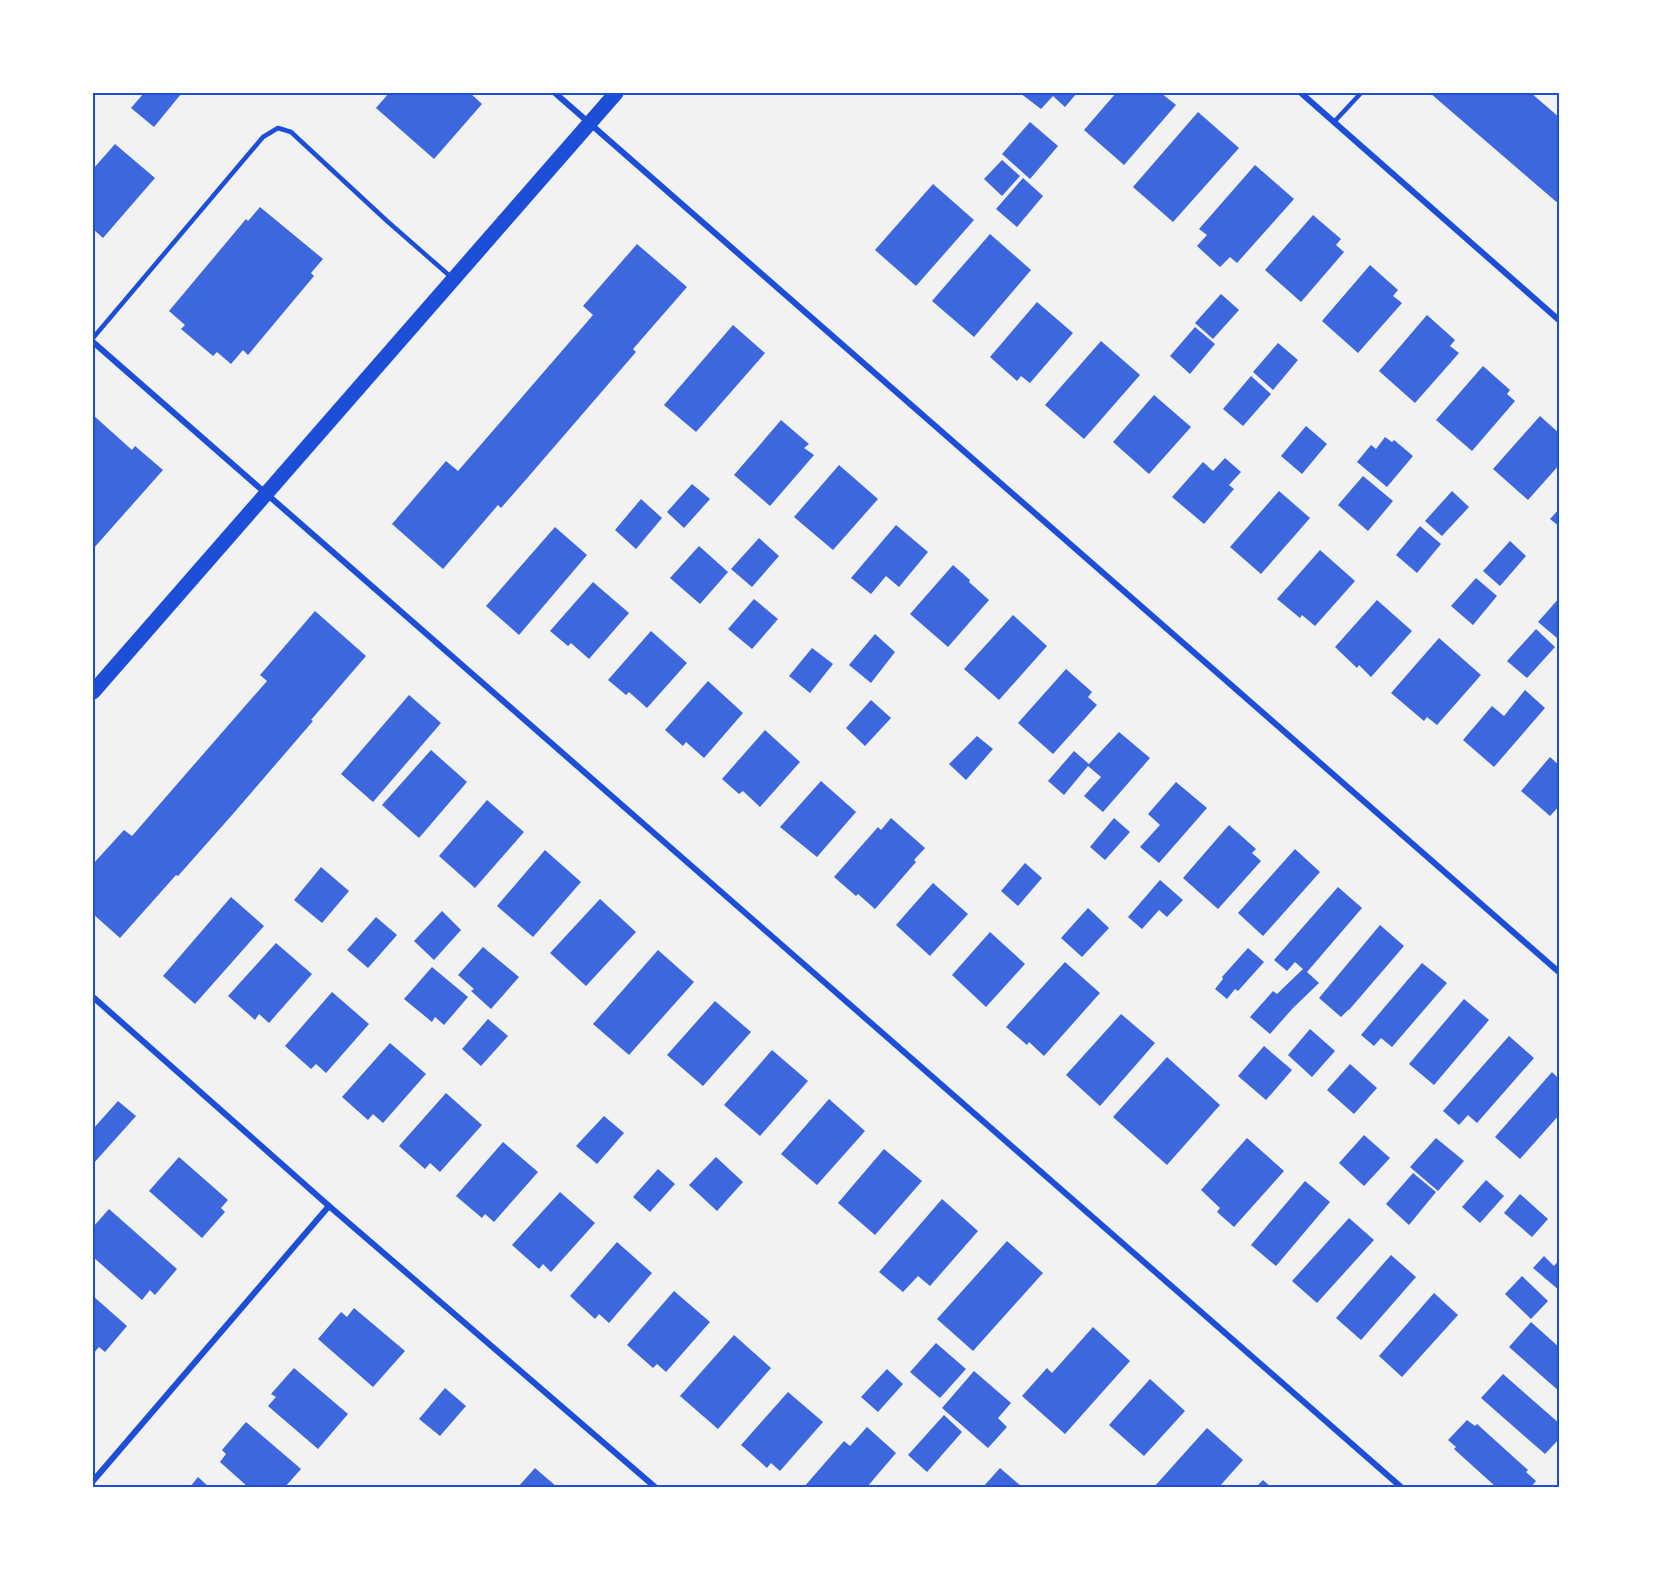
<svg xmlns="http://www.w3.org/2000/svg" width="1653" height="1580" font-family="'PT Serif',serif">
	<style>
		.building { fill: #3d67dc }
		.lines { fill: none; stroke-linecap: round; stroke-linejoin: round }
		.service { stroke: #1d4ed8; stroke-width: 4.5 }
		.minor { stroke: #1d4ed8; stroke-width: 6 }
		.primary { stroke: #1d4ed8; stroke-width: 15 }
		.neatline { fill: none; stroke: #1d4ed8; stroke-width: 2 }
	</style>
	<rect width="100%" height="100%" fill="#f2f2f2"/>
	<g class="building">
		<path d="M144,93H180L181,94L154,127L131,108Z"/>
		<path d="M389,93H470L482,104L434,159L376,108Z"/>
		<path d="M1020,93H1077L1065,107L1053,96L1041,109Z"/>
		<path d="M1116,93H1161L1176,105L1124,165L1084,130Z"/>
		<path d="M1430,93H1531L1560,118V205Z"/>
		<path d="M1198,112L1239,148L1173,222L1133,187Z"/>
		<path d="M1030,122L1058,146L1030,179L1002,154Z"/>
		<path d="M115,144L155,178L103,238L93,229V169Z"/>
		<path d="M1002,160L1020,176L1002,196L984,179Z"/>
		<path d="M1255,165L1294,199L1237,263L1230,257L1220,267L1197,246L1207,235L1199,229Z"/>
		<path d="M1023,178L1043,196L1017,227L996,209Z"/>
		<path d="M933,184L974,220L916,286L875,250Z"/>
		<path d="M260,207L323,259L311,273L314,276L248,355L243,350L231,364L217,352L213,356L181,329L185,325L169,311L246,219L248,221Z"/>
		<path d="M1313,215L1341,239L1336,245L1344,252L1301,302L1265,270Z"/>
		<path d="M990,234L1031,270L974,337L932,301Z"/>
		<path d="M637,244L687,287L633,349L636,352L529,476L501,508L498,505L443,569L392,524L446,461L458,471L593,315L583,306Z"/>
		<path d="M1370,265L1398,290L1393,296L1402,303L1358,353L1322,321Z"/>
		<path d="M1221,294L1239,310L1213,339L1195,323Z"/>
		<path d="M1037,302L1073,333L1030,383L1021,376L1017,381L990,357Z"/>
		<path d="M1427,315L1455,340L1450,346L1459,353L1415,403L1379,371Z"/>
		<path d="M733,325L765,353L696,432L664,405Z"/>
		<path d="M1195,327L1215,344L1190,374L1170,356Z"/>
		<path d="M1101,341L1140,375L1084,439L1045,405Z"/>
		<path d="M1278,343L1298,360L1273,390L1253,372Z"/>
		<path d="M1483,366L1510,390L1507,394L1515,401L1472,451L1436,420Z"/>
		<path d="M1251,376L1271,394L1243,426L1223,409Z"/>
		<path d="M1154,395L1191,427L1149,474L1113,442Z"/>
		<path d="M93,415L132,450L135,446L163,470L93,549Z"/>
		<path d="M1540,416L1560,434V464L1528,500L1493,469Z"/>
		<path d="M781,420L809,444L804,448L814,455L770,506L734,475Z"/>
		<path d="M1306,426L1327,444L1302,474L1281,456Z"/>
		<path d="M1385,437L1392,442L1394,440L1413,456L1387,487L1357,462L1371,445L1376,449Z"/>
		<path d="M1225,458L1241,472L1229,485L1234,489L1204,524L1172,497L1203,462L1213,471Z"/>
		<path d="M839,465L878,499L833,550L794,517Z"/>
		<path d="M1363,476L1393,501L1368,531L1338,505Z"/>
		<path d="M692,484L710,499L684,528L667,512Z"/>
		<path d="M1279,491L1310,518L1261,574L1230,547Z"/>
		<path d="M1452,491L1469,507L1442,536L1425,521Z"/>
		<path d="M641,499L662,518L636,549L615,530Z"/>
		<path d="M1560,508V527L1550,519Z"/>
		<path d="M896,525L928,552L899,587L886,576L871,594L851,578Z"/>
		<path d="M1420,526L1441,544L1417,573L1396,555Z"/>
		<path d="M555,527L587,555L519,635L486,606Z"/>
		<path d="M759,538L779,556L752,587L731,569Z"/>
		<path d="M1510,541L1526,556L1500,586L1483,571Z"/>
		<path d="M699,546L728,572L700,604L670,578Z"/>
		<path d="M1320,550L1355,581L1315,626L1302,615L1300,618L1277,599Z"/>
		<path d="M953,565L970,580L969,582L989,600L948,647L910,614Z"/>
		<path d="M1476,578L1497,596L1473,625L1451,606Z"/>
		<path d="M593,582L629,613L589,659L571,643L568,646L550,631Z"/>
		<path d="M1560,597V635L1557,638L1538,622Z"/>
		<path d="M754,599L778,619L752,649L728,629Z"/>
		<path d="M1377,600L1412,631L1371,677L1359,665L1357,668L1335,647Z"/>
		<path d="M315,611L366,656L311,720L313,721L232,815L178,876L176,875L120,938L93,914V864L124,830L132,836L185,775L267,681L260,675Z"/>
		<path d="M1013,615L1047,646L999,700L964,669Z"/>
		<path d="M1536,629L1555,647L1527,678L1507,661Z"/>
		<path d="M651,631L687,663L647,708L629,692L626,695L608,680Z"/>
		<path d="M875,634L895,652L871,683L849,665Z"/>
		<path d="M1439,638L1481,675L1437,725L1427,717L1424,721L1391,693Z"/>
		<path d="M812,648L833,664L810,693L789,676Z"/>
		<path d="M1066,669L1092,692L1088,697L1097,705L1053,754L1018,723Z"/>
		<path d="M708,681L743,713L704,758L686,742L683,746L665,730Z"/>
		<path d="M1525,690L1545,708L1494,767L1463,740L1492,706L1504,716Z"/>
		<path d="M409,695L441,723L373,802L341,774Z"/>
		<path d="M871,700L891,718L865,746L846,728Z"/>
		<path d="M765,730L800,762L760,807L743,791L739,794L722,779Z"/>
		<path d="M1119,732L1150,758L1103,812L1084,796L1101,777L1088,766L1064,795L1048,781L1074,751L1089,764Z"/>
		<path d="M977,736L993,749L966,780L949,764Z"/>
		<path d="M431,750L467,782L419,838L382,805Z"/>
		<path d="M1550,757L1560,766V805L1550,816L1521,791Z"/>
		<path d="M821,781L856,812L817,857L780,827Z"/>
		<path d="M1176,782L1207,808L1159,863L1140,847L1160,825L1148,814Z"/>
		<path d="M487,800L524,832L475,888L439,856Z"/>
		<path d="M891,818L925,848L914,860L916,862L875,909L858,894L856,896L834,877L878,827L881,830Z"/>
		<path d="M1114,818L1130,832L1105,860L1090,847Z"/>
		<path d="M1229,825L1256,849L1252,853L1261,861L1218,909L1183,878Z"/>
		<path d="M1295,849L1320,872L1263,936L1238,913Z"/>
		<path d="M545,850L581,882L533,937L497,906Z"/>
		<path d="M1025,863L1042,878L1018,906L1001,891Z"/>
		<path d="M321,867L349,891L322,923L294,900Z"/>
		<path d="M1160,880L1183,900L1167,917L1159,910L1142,929L1128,917Z"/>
		<path d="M933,883L968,914L930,956L896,925Z"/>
		<path d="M1338,887L1362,908L1307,972L1319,983L1293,1008L1270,1034L1250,1017L1273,991L1277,994L1303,969L1295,962L1287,971L1274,960Z"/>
		<path d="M231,897L264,926L195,1004L163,976Z"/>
		<path d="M600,899L636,932L586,986L550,953Z"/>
		<path d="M1088,908L1109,928L1082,957L1061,938Z"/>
		<path d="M442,911L461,930L434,960L414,941Z"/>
		<path d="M376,917L397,935L368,968L347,950Z"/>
		<path d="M1380,925L1404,946L1349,1010H1348L1341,1017L1319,998Z"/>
		<path d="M990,932L1025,964L986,1007L952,975Z"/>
		<path d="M276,943L312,974L269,1023L259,1014L255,1020L228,996Z"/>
		<path d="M483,947L519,977L491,1009L471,991L474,989L458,975Z"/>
		<path d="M1248,948L1264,962L1238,991L1235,989L1227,999L1215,989L1223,979L1222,977Z"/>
		<path d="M658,950L694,982L629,1055L593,1024Z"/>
		<path d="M1065,962L1100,993L1044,1056L1029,1042L1027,1045L1006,1027Z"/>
		<path d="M1422,963L1447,983L1392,1047L1381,1038L1374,1046L1361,1035Z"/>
		<path d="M432,967L468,997L444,1025L435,1017L432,1022L404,999Z"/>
		<path d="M332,992L369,1024L326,1073L316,1064L311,1069L285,1046Z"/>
		<path d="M1464,999L1489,1020L1434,1085L1409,1064Z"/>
		<path d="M715,1001L751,1032L703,1086L667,1055Z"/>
		<path d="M1121,1014L1155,1043L1100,1106L1066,1075Z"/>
		<path d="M488,1019L508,1036L481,1066L462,1049Z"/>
		<path d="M1310,1029L1335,1051L1312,1077L1288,1055Z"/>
		<path d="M1509,1036L1534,1058L1477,1123L1468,1115L1459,1125L1443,1111Z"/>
		<path d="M390,1043L426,1074L383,1123L373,1114L368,1120L342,1097Z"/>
		<path d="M1264,1046L1292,1070L1266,1100L1238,1076Z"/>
		<path d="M772,1050L808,1081L760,1136L724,1105Z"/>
		<path d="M1167,1057L1220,1105L1167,1165L1113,1117Z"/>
		<path d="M1350,1064L1377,1088L1354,1114L1327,1090Z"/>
		<path d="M1552,1072L1560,1080V1114L1520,1159L1495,1137Z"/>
		<path d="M446,1093L482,1125L440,1172L430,1163L425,1169L399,1146Z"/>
		<path d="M829,1099L865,1131L817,1185L781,1154Z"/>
		<path d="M118,1101L136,1116L93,1164V1129Z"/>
		<path d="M604,1116L624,1133L597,1164L576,1146Z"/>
		<path d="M1364,1135L1390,1158L1364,1186L1339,1163Z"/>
		<path d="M1247,1138L1284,1171L1234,1227L1217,1212L1220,1208L1201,1190Z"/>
		<path d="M1436,1138L1464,1161L1438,1191L1410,1167Z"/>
		<path d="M503,1142L538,1172L494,1222L485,1214L482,1218L456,1196Z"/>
		<path d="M884,1149L922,1181L875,1235L838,1203Z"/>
		<path d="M179,1157L228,1200L221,1208L225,1212L202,1238L149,1191Z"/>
		<path d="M716,1157L743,1182L717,1211L689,1185Z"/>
		<path d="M658,1169L675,1184L650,1212L633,1197Z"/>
		<path d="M1413,1173L1436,1192L1409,1225L1386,1204Z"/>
		<path d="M1486,1180L1504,1196L1480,1223L1462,1207Z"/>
		<path d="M1305,1181L1330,1202L1276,1266L1251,1245Z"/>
		<path d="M560,1192L595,1223L551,1272L543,1264L539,1269L512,1245Z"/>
		<path d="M1520,1194L1548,1219L1532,1237L1504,1213Z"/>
		<path d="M942,1199L978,1231L930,1286L918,1276L903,1292L879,1272Z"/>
		<path d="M109,1209L177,1269L155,1295L150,1290L142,1300L93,1257V1227Z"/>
		<path d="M1349,1218L1374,1240L1317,1303L1292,1281Z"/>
		<path d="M1007,1241L1043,1273L973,1351L937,1319Z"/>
		<path d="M617,1242L652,1273L609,1323L599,1314L595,1319L570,1296Z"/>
		<path d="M1391,1255L1416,1277L1361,1340L1336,1318Z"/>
		<path d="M1544,1256L1554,1266L1560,1259V1291L1533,1268Z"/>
		<path d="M1522,1276L1548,1301L1531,1319L1505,1294Z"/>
		<path d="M674,1291L710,1322L666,1372L657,1364L653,1368L627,1345Z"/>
		<path d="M1434,1293L1458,1315L1402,1377L1379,1356Z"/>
		<path d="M93,1296L127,1326L105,1352L99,1347L93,1354Z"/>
		<path d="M354,1308L405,1351L373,1387L318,1339L341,1312L347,1317Z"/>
		<path d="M1531,1322L1560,1348V1392L1509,1347Z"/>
		<path d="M1093,1327L1130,1361L1065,1434L1022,1396L1047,1368L1052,1373Z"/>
		<path d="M734,1335L771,1368L718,1429L680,1396Z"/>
		<path d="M936,1343L966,1369L940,1398L910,1372Z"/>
		<path d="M294,1368L348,1414L318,1449L268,1406L276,1397L271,1394Z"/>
		<path d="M887,1369L903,1384L878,1412L861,1397Z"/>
		<path d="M974,1371L1011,1403L998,1418L1007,1427L988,1448L942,1408Z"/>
		<path d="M1503,1374L1560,1424V1438L1545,1454L1481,1398Z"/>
		<path d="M1150,1379L1185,1411L1144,1456L1109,1425Z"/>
		<path d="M445,1388L466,1406L440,1436L419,1419Z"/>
		<path d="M788,1392L823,1422L780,1471L771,1463L767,1468L741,1445Z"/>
		<path d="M944,1415L962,1432L927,1472L908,1455Z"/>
		<path d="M1467,1420L1475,1426L1477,1424L1528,1470L1526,1472L1536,1481L1531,1487H1496L1454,1449L1456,1447L1448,1440Z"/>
		<path d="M246,1422L301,1469L285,1487H248L220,1462L226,1454L222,1450Z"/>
		<path d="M867,1427L896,1453L867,1487H804L844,1441L850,1446Z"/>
		<path d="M1207,1428L1243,1460L1219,1487H1154Z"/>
		<path d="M535,1468L557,1487H518Z"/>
		<path d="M1000,1468L1021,1486L1020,1487H983Z"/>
		<path d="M198,1477L209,1487H190Z"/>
		<path d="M1263,1480L1271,1487H1256Z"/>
	</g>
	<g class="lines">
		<g class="service">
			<path d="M1334,122L1361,93"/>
			<path d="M93,338L263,137L278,128L291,132L387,221L451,277"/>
		</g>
		<g class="minor">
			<path d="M555,93L1560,973"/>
			<path d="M1301,93L1560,321"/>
			<path d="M93,342L1401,1487"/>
			<path d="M93,997L329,1206L655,1487"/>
			<path d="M93,1481L329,1206"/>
		</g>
		<path class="primary" d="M93,692L616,93"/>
	</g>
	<rect width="1653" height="1580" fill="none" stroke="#ffffff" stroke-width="189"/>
	<rect x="94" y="94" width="1464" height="1392" class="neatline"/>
</svg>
